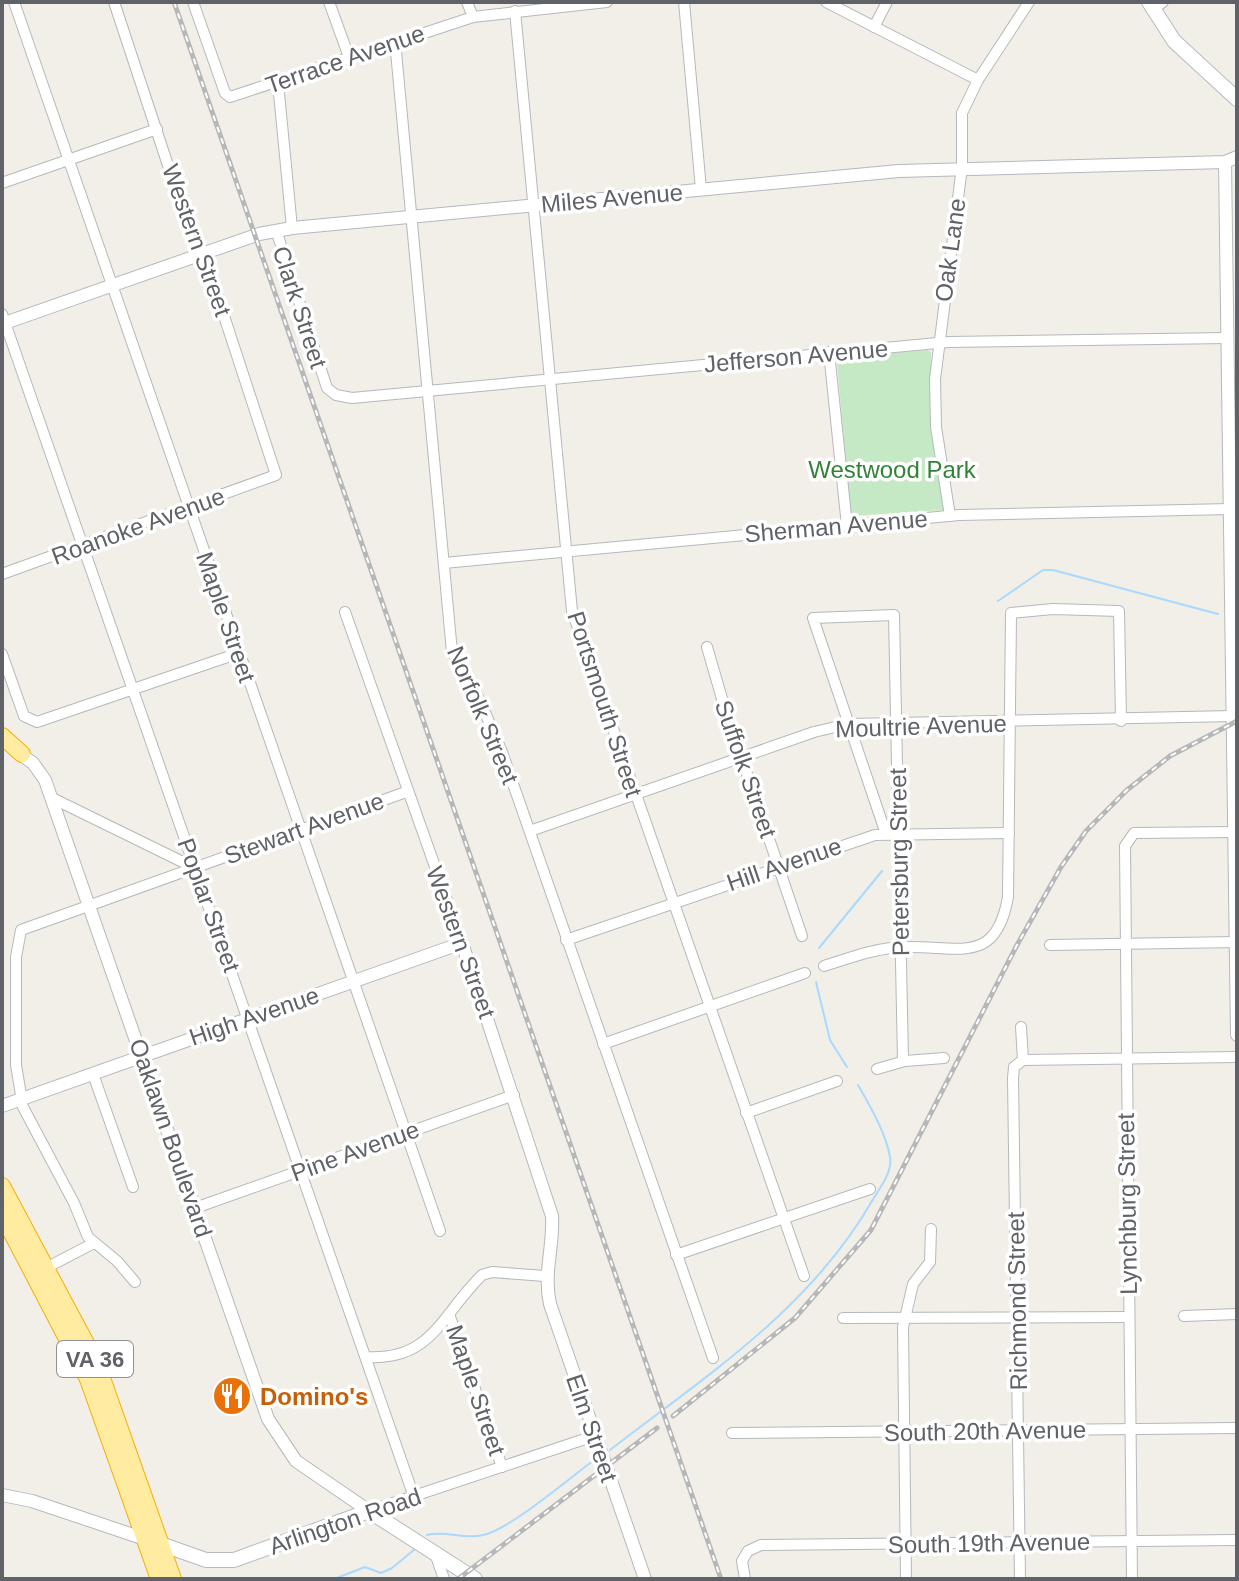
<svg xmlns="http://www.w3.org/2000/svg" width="1239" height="1581" font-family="Helvetica,sans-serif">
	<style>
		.green { fill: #c4e9c4 }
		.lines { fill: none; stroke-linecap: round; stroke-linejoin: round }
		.stream { stroke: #aad9ff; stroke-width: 2 }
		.minor-casing { stroke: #b5b8bc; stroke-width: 12 }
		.tertiary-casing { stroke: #b5b8bc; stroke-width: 14 }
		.secondary-casing { stroke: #b6babf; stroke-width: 16 }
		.trunk-casing { stroke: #f9ad00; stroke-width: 18 }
		.minor { stroke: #fff; stroke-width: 10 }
		.tertiary { stroke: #fff; stroke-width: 12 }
		.secondary { stroke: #fff; stroke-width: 14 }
		.trunk { stroke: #ffeca0; stroke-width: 16 }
		.rail-casing { stroke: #b6b7b8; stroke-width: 5 }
		.rail { stroke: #fff; stroke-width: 2; stroke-dasharray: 6; stroke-linecap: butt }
		.labels { text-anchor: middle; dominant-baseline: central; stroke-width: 7; stroke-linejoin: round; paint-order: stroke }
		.shield { fill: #fff; stroke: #8f9295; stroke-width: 2 }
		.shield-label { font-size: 22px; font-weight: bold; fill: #5f6368 }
		.street-label { font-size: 24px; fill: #5f6368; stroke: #fff }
		.park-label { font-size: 24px; fill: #328337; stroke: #fff }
		.food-label { font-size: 24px; font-weight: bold; fill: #c56008; stroke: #fff; text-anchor: start }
	</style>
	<rect width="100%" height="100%" fill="#f1efe8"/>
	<path class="green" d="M927,350L931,352L930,428L945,506L943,510L851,516L837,363L839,358Z"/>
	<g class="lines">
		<g class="stream">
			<path d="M998,601L1043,570H1053L1218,614"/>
			<path d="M819,948L882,871"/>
			<path d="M816,982L830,1040L847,1067"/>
			<path d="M610,1450C706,1376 810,1309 872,1201C879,1189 893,1172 890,1157C886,1133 870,1106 858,1085"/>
			<path d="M427,1535C446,1530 464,1540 483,1535C509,1530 568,1479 593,1461"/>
			<path d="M334,1579L365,1567L381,1573L392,1568L415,1549"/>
		</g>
		<defs>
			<g id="minor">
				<path d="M14,2L440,1231"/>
				<path d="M193,2L225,93L230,97L473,17L607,2"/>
				<path d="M329,2L349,57"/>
				<path d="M467,2L473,17"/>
				<path d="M684,2L701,189"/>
				<path d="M826,2L978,80"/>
				<path d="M1153,9L1163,2"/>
				<path d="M515,11L572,611L804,1276"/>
				<path d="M874,27L887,2"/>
				<path d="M395,41L452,652L480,701L502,752L713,1358"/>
				<path d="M278,83L292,228"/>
				<path d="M2,183L157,129"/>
				<path d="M276,230L327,388L336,395L352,398L948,342L1227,338"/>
				<path d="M2,314L414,1497"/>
				<path d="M829,352L847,526"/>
				<path d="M950,516L936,427L935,379L962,167V113L978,80L1029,2"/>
				<path d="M444,563L959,515L1230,509"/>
				<path d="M2,574L276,475L210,273L194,244L114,2"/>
				<path d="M345,612L462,943"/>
				<path d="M707,647L725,709L802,936"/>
				<path d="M2,654L24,716L37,722L239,653"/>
				<path d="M52,798L195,868"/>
				<path d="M530,831L814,732L848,724L1233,716"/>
				<path d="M886,834L813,618L894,615L903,1061"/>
				<path d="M566,940L875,835L1009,833"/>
				<path d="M1050,945L1237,942"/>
				<path d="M824,966C850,958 875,948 903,947C957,945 996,967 1008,897L1011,613L1053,609L1119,611L1121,721"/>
				<path d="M603,1044L805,973"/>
				<path d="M1023,1060L1237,1057"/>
				<path d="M877,1069L905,1061L944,1058"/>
				<path d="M93,1074L133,1187"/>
				<path d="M746,1113L837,1081"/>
				<path d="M195,1208L514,1095"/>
				<path d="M676,1255L870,1189"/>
				<path d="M42,1270L94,1243"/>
				<path d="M135,1282L117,1261L88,1237L74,1203L23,1107L16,1065V957L21,930L406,792"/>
				<path d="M449,1314L502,1467"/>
				<path d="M1184,1316L1237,1314"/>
				<path d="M843,1318L1129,1317"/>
				<path d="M366,1357C432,1361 441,1315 482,1275L492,1272L545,1276"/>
				<path d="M732,1433L1237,1428"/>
				<path d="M369,1511L594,1436"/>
				<path d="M435,1553L444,1579"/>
				<path d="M745,1579L742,1561L748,1551L761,1545L1237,1540"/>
				<path d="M906,1579L903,1327L913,1284L930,1262L931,1229"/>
				<path d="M1020,1579L1013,1078L1014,1067L1023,1060L1021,1027"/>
				<path d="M1132,1579L1125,846L1134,833L1237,832"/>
			</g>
			<g id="tertiary">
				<path d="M1225,162L1237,1035"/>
				<path d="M2,324L259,234L292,228L899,171L1225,162L1237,157"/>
				<path d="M17,752L33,763L45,780L268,1419L296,1461L369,1511"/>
				<path d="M2,1106L462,943L552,1216C554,1246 543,1273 550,1304L645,1579"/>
				<path d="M2,1495L32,1501L145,1539"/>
			</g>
			<g id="secondary">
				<path d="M1149,2L1174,41L1237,99"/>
				<path d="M155,1542L206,1560H234L369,1511L475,1579"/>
			</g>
			<g id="trunk">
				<path d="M2,736L22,754"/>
				<path d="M2,1186L97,1364L173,1579"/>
				<path d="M2,1214L88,1379L159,1579"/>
			</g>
		</defs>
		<use href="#minor" class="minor-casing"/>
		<use href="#tertiary" class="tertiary-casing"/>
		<use href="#secondary" class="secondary-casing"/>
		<use href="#trunk" class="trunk-casing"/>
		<use href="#minor" class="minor"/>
		<use href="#tertiary" class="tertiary"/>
		<use href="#secondary" class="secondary"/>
		<use href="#trunk" class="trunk"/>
		<defs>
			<g id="rail">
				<path d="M174,2L721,1579"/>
				<path d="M673,1416L795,1318L871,1230L1017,945L1061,867L1086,831L1127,790L1170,756L1237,721"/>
				<path d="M458,1579L657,1428"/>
			</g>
		</defs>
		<use href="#rail" class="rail-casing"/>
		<use href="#rail" class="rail"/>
	</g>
	<defs>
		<symbol id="restaurant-disc" viewBox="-11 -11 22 22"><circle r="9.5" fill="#e8710a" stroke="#fff"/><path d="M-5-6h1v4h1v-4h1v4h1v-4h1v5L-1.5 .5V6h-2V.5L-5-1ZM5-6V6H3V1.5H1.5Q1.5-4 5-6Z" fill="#fff"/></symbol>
	</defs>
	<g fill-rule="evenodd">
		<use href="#restaurant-disc" x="210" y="1374" width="44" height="44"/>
	</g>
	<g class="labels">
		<rect class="shield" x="57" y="1341" width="76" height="36" rx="6"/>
		<g class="shield-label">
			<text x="95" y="1359">VA 36</text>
		</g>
		<g class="street-label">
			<text transform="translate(345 59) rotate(-19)">Terrace Avenue</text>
			<text transform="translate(612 198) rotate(-5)">Miles Avenue</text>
			<text transform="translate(197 240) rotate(70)">Western Street</text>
			<text transform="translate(950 250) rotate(-82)">Oak Lane</text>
			<text transform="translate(300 307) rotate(72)">Clark Street</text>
			<text transform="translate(796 356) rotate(-5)">Jefferson Avenue</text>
			<text transform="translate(138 526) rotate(-20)">Roanoke Avenue</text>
			<text transform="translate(836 526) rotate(-5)">Sherman Avenue</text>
			<text transform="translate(226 617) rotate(71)">Maple Street</text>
			<text transform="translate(605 704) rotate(72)">Portsmouth Street</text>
			<text transform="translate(483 715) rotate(67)">Norfolk Street</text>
			<text transform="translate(921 726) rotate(-2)">Moultrie Avenue</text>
			<text transform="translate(746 769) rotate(71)">Suffolk Street</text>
			<text transform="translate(304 828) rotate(-20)">Stewart Avenue</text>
			<text transform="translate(899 862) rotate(-91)">Petersburg Street</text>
			<text transform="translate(784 864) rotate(-19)">Hill Avenue</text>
			<text transform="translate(209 905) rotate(70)">Poplar Street</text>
			<text transform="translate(461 942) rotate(70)">Western Street</text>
			<text transform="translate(254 1016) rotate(-19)">High Avenue</text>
			<text transform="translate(171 1138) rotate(71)">Oaklawn Boulevard</text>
			<text transform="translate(355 1151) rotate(-20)">Pine Avenue</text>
			<text transform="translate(1127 1204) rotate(-91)">Lynchburg Street</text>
			<text transform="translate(1017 1301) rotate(-91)">Richmond Street</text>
			<text transform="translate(476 1390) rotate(71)">Maple Street</text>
			<text transform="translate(592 1428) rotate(71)">Elm Street</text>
			<text transform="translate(985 1431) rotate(-1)">South 20th Avenue</text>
			<text transform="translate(345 1521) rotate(-19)">Arlington Road</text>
			<text transform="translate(989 1543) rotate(-1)">South 19th Avenue</text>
		</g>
		<g class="park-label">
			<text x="892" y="469">Westwood Park</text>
		</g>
		<g class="food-label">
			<text x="260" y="1396">Domino's</text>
		</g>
	</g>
	<rect width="1239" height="1581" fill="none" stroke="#5f6368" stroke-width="8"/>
</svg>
